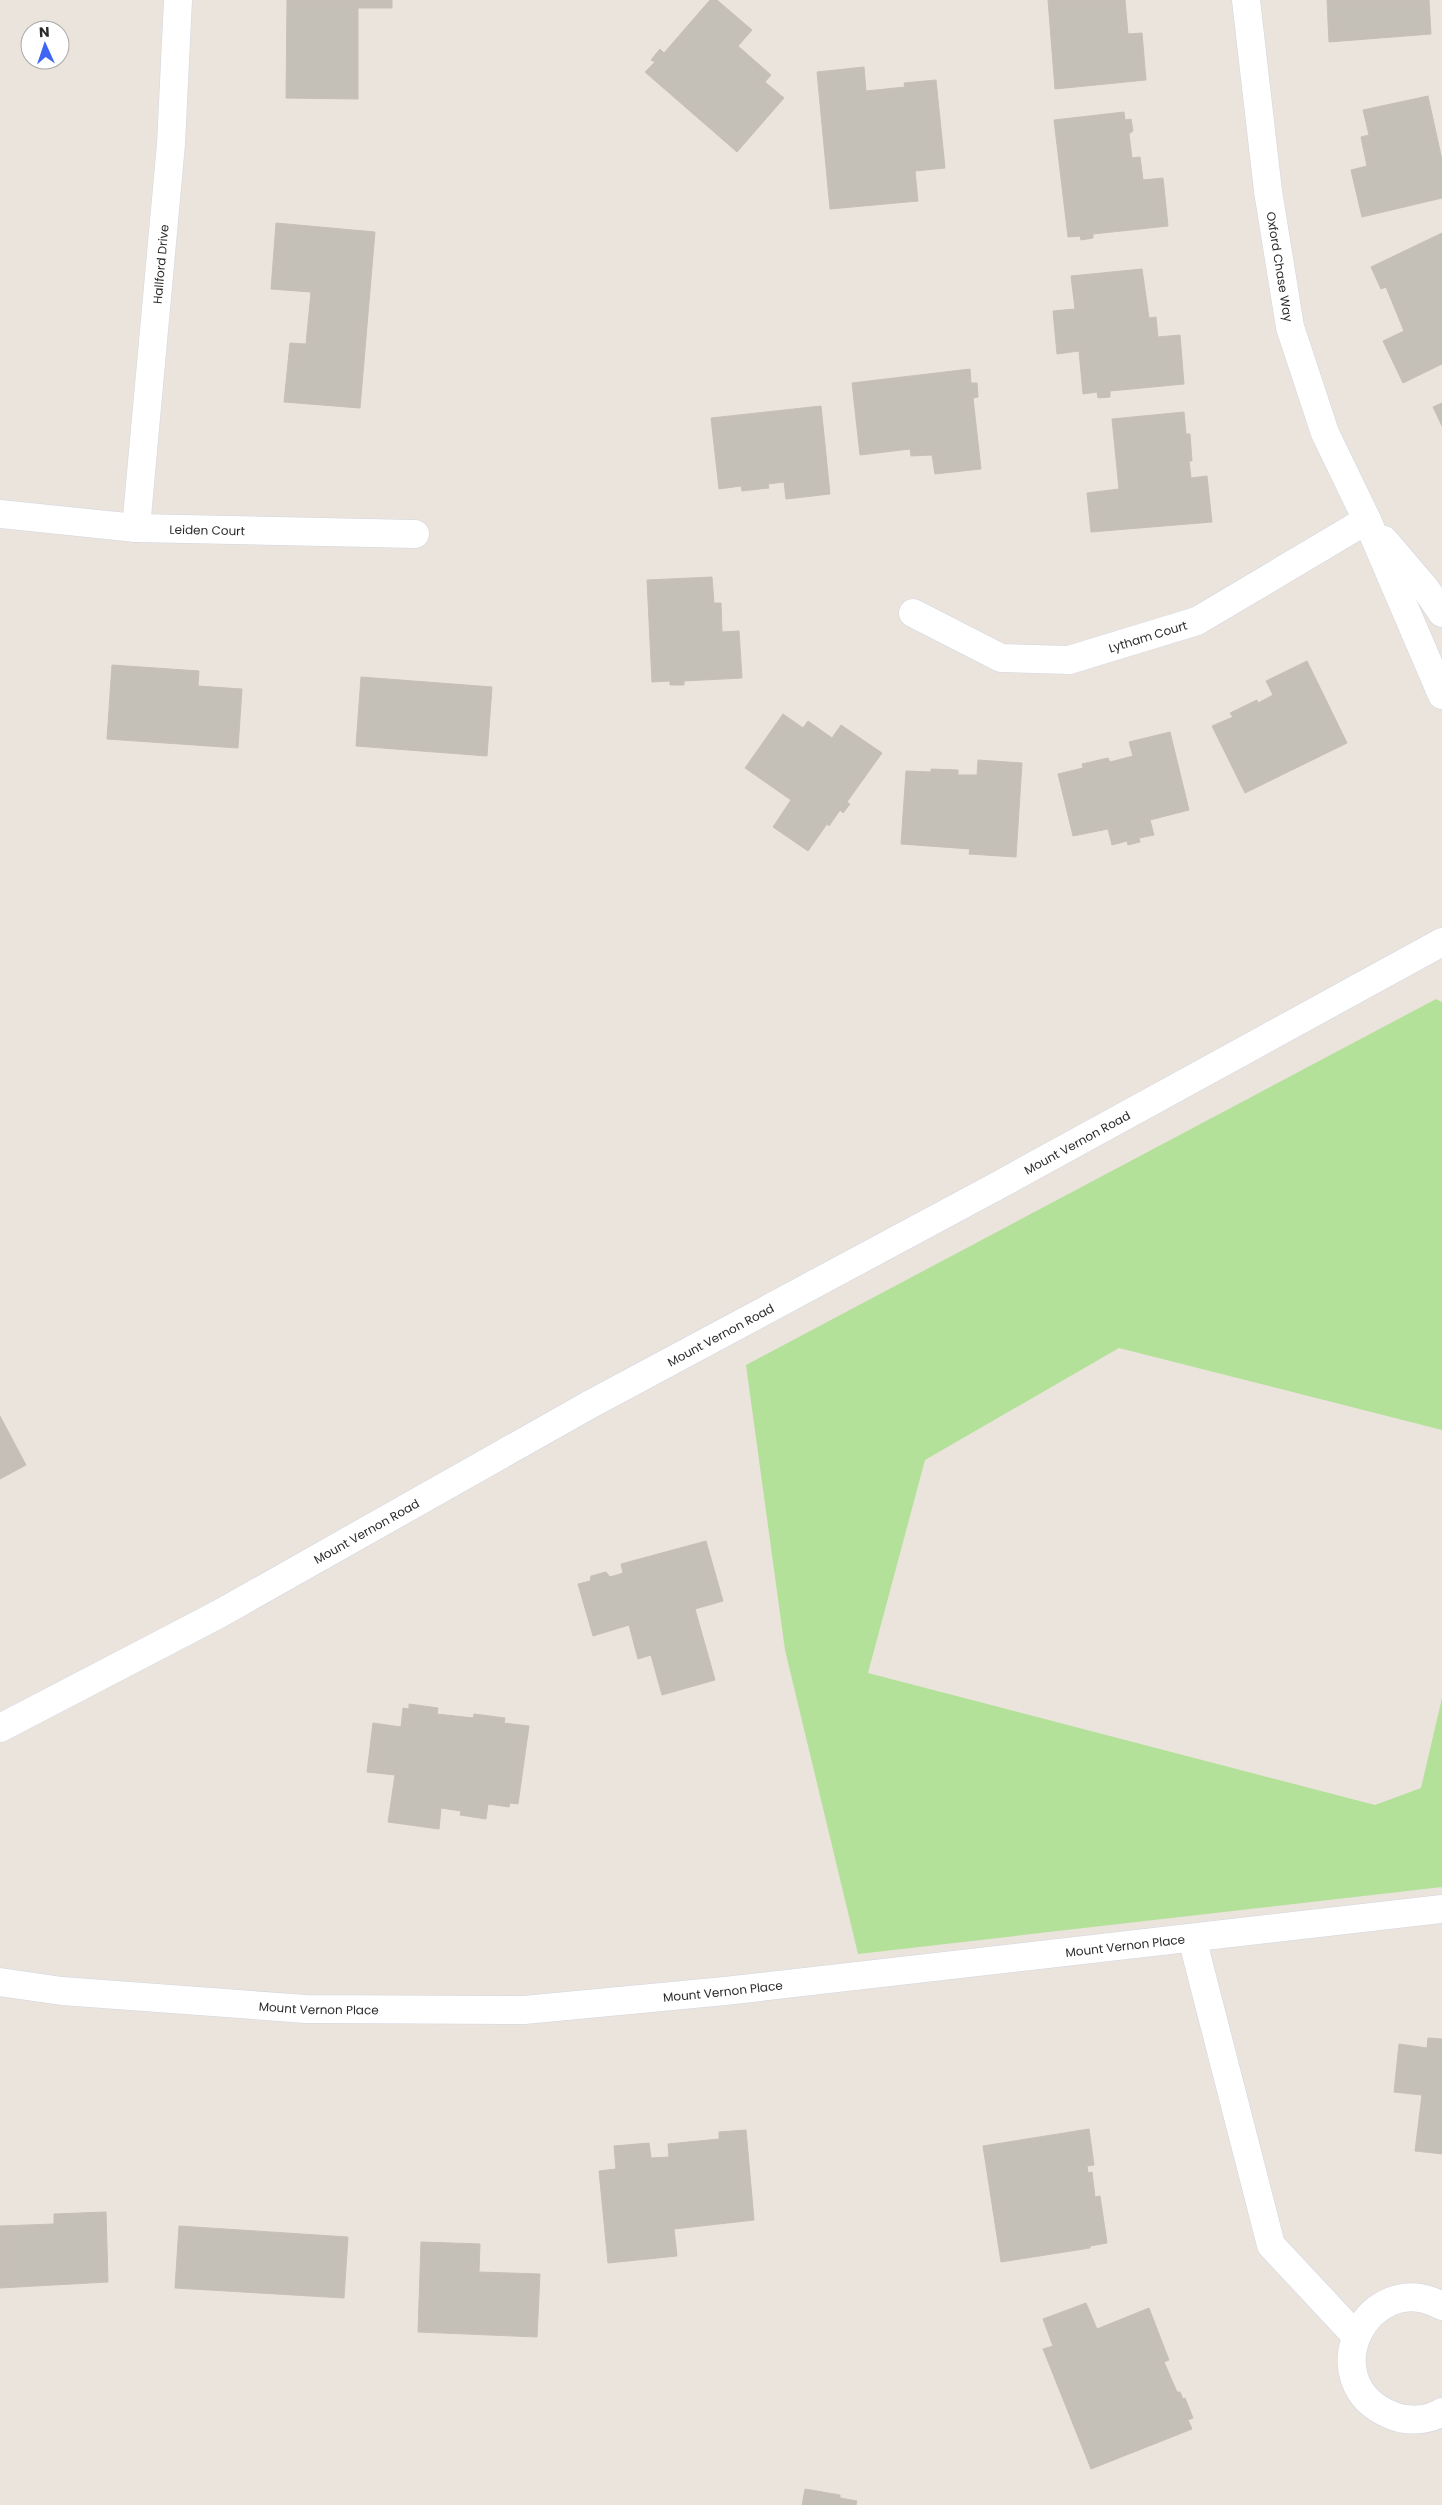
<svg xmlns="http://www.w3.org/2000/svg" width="1442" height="2505" font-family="Poppins,sans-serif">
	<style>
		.green { fill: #b3e199 }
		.building { fill: #c4bfb7; stroke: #c7c0b6 }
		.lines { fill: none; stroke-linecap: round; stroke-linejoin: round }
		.street-casing { stroke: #d1d5e2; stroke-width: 29 }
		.secondary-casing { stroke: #d1d5e2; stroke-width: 29 }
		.street { stroke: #fff; stroke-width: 28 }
		.secondary { stroke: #fff; stroke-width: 28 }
		.labels { text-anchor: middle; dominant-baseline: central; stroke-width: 4; stroke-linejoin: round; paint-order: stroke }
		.street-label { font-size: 12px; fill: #2a2a2a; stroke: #fff }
	</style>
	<rect width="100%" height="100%" fill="#ebe4dc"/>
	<path class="green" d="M1436,999L1442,1002V1430L1119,1348L925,1460L868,1673L1375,1805L1421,1788L1442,1698V1887L858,1954L785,1650L746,1365Z"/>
	<g class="building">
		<path d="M287,0H392V8H358V99L286,98Z"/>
		<path d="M710,0H717L752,30L738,46L771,75L765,82L784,98L737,152L645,72L655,62L651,60L660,49L664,53Z"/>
		<path d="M1048,0H1125L1128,34L1142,33L1146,80L1055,89Z"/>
		<path d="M1327,0H1429L1431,34L1329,42Z"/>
		<path d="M864,67L866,91L905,87L904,83L936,80L945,168L915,171L918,201L830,209L817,72Z"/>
		<path d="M1428,96L1442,160V198L1362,217L1351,170L1367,166L1361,137L1369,135L1363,110Z"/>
		<path d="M1124,112L1125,120L1131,119L1133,131L1129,134L1132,158L1140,157L1143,180L1163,178L1168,226L1093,234V238L1081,240L1080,236L1068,237L1054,120Z"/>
		<path d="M276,223L375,232L360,408L284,402L290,343L306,344L311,292L271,289Z"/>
		<path d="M1442,233V364L1403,383L1383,341L1404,331L1386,287L1381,289L1371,267Z"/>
		<path d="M1142,269L1149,318L1156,317L1158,337L1180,335L1184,384L1110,391V397L1098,398L1097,392L1083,394L1079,351L1057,354L1053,311L1075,309L1071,276Z"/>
		<path d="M970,369L971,383H977L978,397L973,398L981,469L935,474L932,455L911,456L910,449L860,455L852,383Z"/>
		<path d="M1442,403V426L1433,407Z"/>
		<path d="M821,406L830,494L786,499L784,482L768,484L769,488L742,491L741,486L719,489L711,418Z"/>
		<path d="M1184,412L1186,434H1190L1192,461H1189L1191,478L1207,476L1212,522L1091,532L1087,493L1119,489L1112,419Z"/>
		<path d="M712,577L714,603H721L722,632L739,631L742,678L684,681V685H670V681L652,682L647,580Z"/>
		<path d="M1307,661L1347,743L1245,793L1212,726L1233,717L1230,713L1257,700L1258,703L1273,695L1266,681Z"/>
		<path d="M112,665L199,671L198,686L242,689L238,748L107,739Z"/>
		<path d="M361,677L492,687L487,756L356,746Z"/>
		<path d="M783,714L803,728L808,721L832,738L841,725L882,753L847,802L850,804L843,813L840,810L829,826L827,824L808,851L773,827L791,800L745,768Z"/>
		<path d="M1170,732L1189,810L1150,820L1154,835L1139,838L1140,842L1128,845L1127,841L1112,845L1108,829L1073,836L1058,774L1083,768L1082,764L1108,758L1110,762L1133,756L1129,742Z"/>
		<path d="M978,760L1022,763L1016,857L969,854L970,849L901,844L906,771L931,772V769L958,770V775H977Z"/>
		<path d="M0,1416L26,1465L0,1479Z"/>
		<path d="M706,1541L723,1601L695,1609L715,1680L662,1695L651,1655L638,1659L629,1625L593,1636L578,1584L590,1581L591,1576L606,1572L610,1577L623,1573L621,1564Z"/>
		<path d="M409,1704L438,1708L437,1714L473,1718L474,1714L505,1718L504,1723L529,1726L518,1804L510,1803L509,1807L488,1804L486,1819L460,1815L461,1811L441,1808L439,1829L388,1822L395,1775L367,1772L373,1723L401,1727L403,1708L409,1709Z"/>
		<path d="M1428,2038L1442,2039V2154L1415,2151L1422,2095L1394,2092L1399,2044L1427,2048Z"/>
		<path d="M1089,2129L1094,2165L1087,2166L1088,2173L1092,2172L1095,2197L1100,2196L1107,2243L1090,2246V2248L1001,2262L983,2146Z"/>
		<path d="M746,2130L754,2220L674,2229L677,2256L608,2263L599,2171L616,2169L614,2146L649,2143L651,2158L669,2157L668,2144L719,2139V2132Z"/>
		<path d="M106,2212L108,2282L0,2288V2226L54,2224V2214Z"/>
		<path d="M179,2226L348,2237L344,2298L175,2288Z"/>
		<path d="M421,2242L480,2244L479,2272L540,2274L537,2337L418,2332Z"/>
		<path d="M1086,2303L1097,2329L1149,2308L1169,2360L1164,2362L1177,2392H1180L1183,2399L1185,2398L1193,2418L1188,2420L1192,2429L1091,2469L1043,2349L1053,2346L1043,2319Z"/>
		<path d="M805,2489L840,2495V2498L857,2501L856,2505H802Z"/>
	</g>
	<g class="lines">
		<defs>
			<g id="street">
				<path id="s1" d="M1246,0L1268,191L1290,327L1325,433L1367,520L1442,695"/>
				<path id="s2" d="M0,514L136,528L415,534"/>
				<path id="s3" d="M136,528L171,144L178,0"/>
				<path d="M1384,540L1425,588L1442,613"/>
				<path id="s4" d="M913,613L1001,658L1069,660L1197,621L1367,520"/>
				<path d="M1192,1938L1271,2245L1355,2335"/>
				<path id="s5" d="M0,1982L62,1991L306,2009L524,2010L725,1991L1442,1909"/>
				<path d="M1442,2306C1368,2265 1310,2382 1391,2415C1406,2422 1428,2421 1442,2412"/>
			</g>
			<g id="secondary">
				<path id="s6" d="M0,1728L219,1614L589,1405L997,1186L1442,942"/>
			</g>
		</defs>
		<use href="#street" class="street-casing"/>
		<use href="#secondary" class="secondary-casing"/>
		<use href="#street" class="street"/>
		<use href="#secondary" class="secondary"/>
	</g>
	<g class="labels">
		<g class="street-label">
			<text stroke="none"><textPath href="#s3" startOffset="265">Hallford Drive</textPath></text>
			<text stroke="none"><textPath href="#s1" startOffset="269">Oxford Chase Way</textPath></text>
			<text stroke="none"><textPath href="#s2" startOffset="208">Leiden Court</textPath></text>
			<text stroke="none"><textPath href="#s4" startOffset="249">Lytham Court</textPath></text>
			<text stroke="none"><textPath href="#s6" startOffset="1226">Mount Vernon Road</textPath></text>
			<text stroke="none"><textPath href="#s6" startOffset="821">Mount Vernon Road</textPath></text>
			<text stroke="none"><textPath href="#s6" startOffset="416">Mount Vernon Road</textPath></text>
			<text stroke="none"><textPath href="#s5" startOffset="1130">Mount Vernon Place</textPath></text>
			<text stroke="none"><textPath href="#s5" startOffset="725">Mount Vernon Place</textPath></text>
			<text stroke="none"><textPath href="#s5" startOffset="320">Mount Vernon Place</textPath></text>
		</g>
	</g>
	<g transform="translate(45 45) rotate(357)"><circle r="24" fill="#ffffff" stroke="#aaaaaa"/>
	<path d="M0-4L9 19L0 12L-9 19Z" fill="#3f65f5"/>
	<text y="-8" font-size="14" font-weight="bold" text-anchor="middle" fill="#2a2a2a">N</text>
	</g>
</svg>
